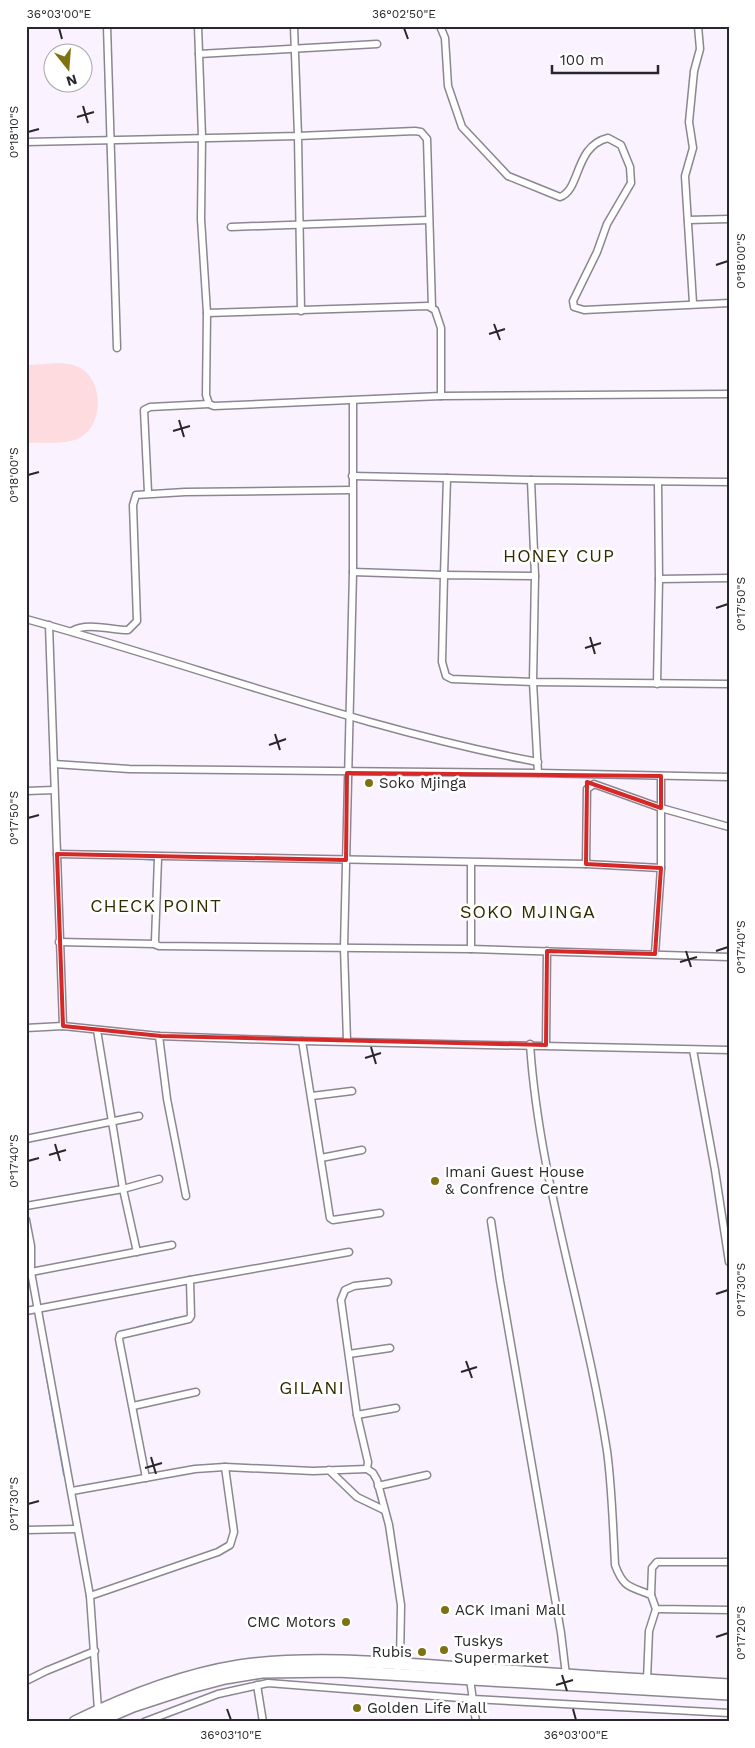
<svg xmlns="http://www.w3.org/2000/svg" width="755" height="1748" font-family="'Work Sans',sans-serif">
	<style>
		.park { fill: #fedbdf }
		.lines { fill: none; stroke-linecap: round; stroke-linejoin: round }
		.stream { stroke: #78b1ea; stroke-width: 2 }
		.street-casing { stroke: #8c8690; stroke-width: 9 }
		.highway-casing { stroke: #8c8690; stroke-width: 14 }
		.street { stroke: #fff; stroke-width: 6 }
		.highway { stroke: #fff; stroke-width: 11 }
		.marked { fill: none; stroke: #d62828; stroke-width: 4; stroke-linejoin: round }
		.ticks { fill: none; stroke: #29272b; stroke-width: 2 }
		.poi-dot { fill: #7e7111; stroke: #fff; stroke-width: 2 }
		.labels { text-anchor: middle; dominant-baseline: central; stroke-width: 5; stroke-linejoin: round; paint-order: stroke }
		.poi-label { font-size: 15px; fill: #29272b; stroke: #fff; text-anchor: start }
		.quarter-label { font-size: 18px; letter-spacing: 1px; fill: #312b00; stroke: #fff }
		.neatline { fill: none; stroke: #29272b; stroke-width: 2 }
		.ticks-label { font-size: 12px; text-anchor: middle; fill: #29272b }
	</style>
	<rect width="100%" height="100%" fill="#faf3ff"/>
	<path class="park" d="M26,365C40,365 60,361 73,365C105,373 106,428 77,439C63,445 41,442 26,443Z"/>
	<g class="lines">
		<g class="stream">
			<path d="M143,859L155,860"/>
			<path d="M138,1327L177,1318"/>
			<path d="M43,1356L64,1475"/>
		</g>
		<defs>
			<g id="street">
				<path d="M107,26L117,348"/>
				<path d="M198,26L202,137L201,219L207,313L206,395L209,404L214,406L441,396L729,394"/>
				<path d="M440,26L445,38L448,86L462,127L508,176L560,197C581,190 574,146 608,138L621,145L630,167L631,183L607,224L597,252L573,301L574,307L584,310L729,303"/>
				<path d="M199,54L377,44"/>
				<path d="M26,142L298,136L294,26"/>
				<path d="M688,220L729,219"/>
				<path d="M231,227L429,220"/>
				<path d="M693,303L685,176L693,148L689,122L694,71L700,49L698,26"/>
				<path d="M301,311L298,136L415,131L421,132L427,139L432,308"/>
				<path d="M207,313L428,306L435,310L441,328V396"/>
				<path d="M352,476L447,478L444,575L353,572"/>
				<path d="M447,478L531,480"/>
				<path d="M729,482L531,480L535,576L533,682L729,684"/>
				<path d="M658,483L659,579"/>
				<path d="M148,492L144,410L150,407L209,404"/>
				<path d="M535,576L444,575L442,662L446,676L452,679L533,682L538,773"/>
				<path d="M26,619C197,666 363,729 538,762"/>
				<path d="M49,625L63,1026"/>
				<path d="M72,631C87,622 111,630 128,630L137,621L133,505L136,495L185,492L352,490"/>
				<path d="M657,684L659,579L729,578"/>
				<path d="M54,764L129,769L538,773L729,777"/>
				<path d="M26,791L54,790"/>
				<path d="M57,854L586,864L661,868"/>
				<path d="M158,858L155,941L156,945L159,946L471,949L729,957"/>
				<path d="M586,864L587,789L594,784L661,808L729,827"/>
				<path d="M59,942L155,944"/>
				<path d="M471,949V863"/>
				<path d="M655,954L661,868V776"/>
				<path d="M26,1028L63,1026L159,1036L302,1041L729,1050"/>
				<path d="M97,1030L123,1189L137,1252"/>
				<path d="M159,1036L167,1099L186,1196"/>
				<path d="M302,1041L330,1218L333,1220L380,1213"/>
				<path d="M347,1041L344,948L353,572V402"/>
				<path d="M530,1044C539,1182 586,1314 607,1451C612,1488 613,1527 615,1565C624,1589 630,1586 651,1595L656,1609L729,1610"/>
				<path d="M546,1045L547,951"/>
				<path d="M693,1050L715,1170L729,1262"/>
				<path d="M312,1096L352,1091"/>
				<path d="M26,1139L139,1116"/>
				<path d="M321,1158L362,1150"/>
				<path d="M26,1206L123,1189L159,1179"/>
				<path d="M26,1220L31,1246V1272L90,1596L98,1710"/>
				<path d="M491,1221L500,1281L561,1633L566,1675"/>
				<path d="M31,1272L172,1245"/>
				<path d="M388,1282L354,1286L345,1290L341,1300L357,1415L368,1462L367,1469L373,1473L377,1480L389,1525L401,1605L400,1662"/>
				<path d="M26,1311L190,1280"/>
				<path d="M349,1354L390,1348"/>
				<path d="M133,1406L196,1392"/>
				<path d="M357,1415L396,1408"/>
				<path d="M329,1470L357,1497L384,1510"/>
				<path d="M146,1478L119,1339L120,1335L189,1319L191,1316L190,1280L349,1252"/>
				<path d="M378,1486L427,1475"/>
				<path d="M72,1491L195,1469L225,1467L313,1471L367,1469"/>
				<path d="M26,1530L76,1529"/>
				<path d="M651,1595L652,1568L657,1562H729"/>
				<path d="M90,1596L218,1552L230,1545L234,1532L225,1467"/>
				<path d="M470,1679L476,1722"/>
				<path d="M647,1680L649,1631L656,1609"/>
				<path d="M26,1681L46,1671L95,1651"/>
				<path d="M257,1685L263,1722"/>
				<path d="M144,1722L218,1694L268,1683L473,1699L729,1713"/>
			</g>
			<g id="highway">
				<path d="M75,1722C126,1697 183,1675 239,1666C315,1655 401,1664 476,1669C560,1675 645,1680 729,1685"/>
				<path d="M96,1722L133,1706L191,1687L225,1678L262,1672L338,1671L729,1694"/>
			</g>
		</defs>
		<use href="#street" class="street-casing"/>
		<use href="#highway" class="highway-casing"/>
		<use href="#street" class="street"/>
		<use href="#highway" class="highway"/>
	</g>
	<path class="marked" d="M347,773L661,776V808L587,782L586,864L661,868L655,954L547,951L546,1045L161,1036L63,1026L57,854L346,860Z"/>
	<path class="ticks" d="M59,28L62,39M404,28L408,39M83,106L88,123M77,117L94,112M28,132L39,129M716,265L728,261M494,324L500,340M489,334L505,329M179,420L184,437M173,431L190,426M28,475L39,472M716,608L728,604M590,637L595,654M585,648L601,643M275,734L280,750M269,745L286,739M28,818L39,815M686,951L691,967M716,951L728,947M680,962L697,957M371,1047L376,1064M365,1058L381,1053M55,1144L60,1161M49,1155L66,1150M28,1161L39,1158M716,1294L728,1290M466,1361L472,1378M461,1372L477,1367M151,1457L156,1474M145,1468L162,1463M28,1504L39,1501M716,1637L728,1633M562,1675L567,1691M556,1685L573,1680M227,1709L231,1720M573,1709L576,1720"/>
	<g class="poi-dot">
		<circle cx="369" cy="783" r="5"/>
		<circle cx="435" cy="1181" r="5"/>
		<circle cx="445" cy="1610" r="5"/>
		<circle cx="346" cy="1622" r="5"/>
		<circle cx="444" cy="1650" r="5"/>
		<circle cx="422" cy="1652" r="5"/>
		<circle cx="357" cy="1708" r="5"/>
	</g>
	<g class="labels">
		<g class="poi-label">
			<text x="379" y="783">Soko Mjinga</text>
			<text x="445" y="1172">Imani Guest House<tspan x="445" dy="17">&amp; Confrence Centre</tspan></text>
			<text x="455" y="1610">ACK Imani Mall</text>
			<text x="336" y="1622" text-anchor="end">CMC Motors</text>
			<text x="454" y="1641">Tuskys<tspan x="454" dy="17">Supermarket</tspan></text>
			<text x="412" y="1652" text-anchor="end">Rubis</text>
			<text x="367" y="1708">Golden Life Mall</text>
		</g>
		<g class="quarter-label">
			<text x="559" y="555">HONEY CUP</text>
			<text x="156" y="905">CHECK POINT</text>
			<text x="528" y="911">SOKO MJINGA</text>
			<text x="312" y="1387">GILANI</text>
		</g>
	</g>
	<rect width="755" height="1748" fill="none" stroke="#ffffff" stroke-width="55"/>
	<g transform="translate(68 68) rotate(163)"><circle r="24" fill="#ffffff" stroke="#a9a9aa"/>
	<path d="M0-4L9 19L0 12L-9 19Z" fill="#7e7111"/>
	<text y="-8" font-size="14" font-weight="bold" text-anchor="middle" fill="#29272b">N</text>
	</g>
	<path d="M552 65v8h106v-8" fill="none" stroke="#29272b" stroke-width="2.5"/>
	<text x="560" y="65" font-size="15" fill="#29272b" stroke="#ffffff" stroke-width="4" paint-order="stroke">100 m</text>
	<rect x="28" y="28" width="700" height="1692" class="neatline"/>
	<g class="ticks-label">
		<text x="59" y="18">36°03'00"E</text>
		<text x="404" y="18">36°02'50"E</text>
		<text transform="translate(14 132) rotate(-90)" y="4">0°18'10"S</text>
		<text transform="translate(741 261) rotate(-90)" y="4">0°18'00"S</text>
		<text transform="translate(14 475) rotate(-90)" y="4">0°18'00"S</text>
		<text transform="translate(741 604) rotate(-90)" y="4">0°17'50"S</text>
		<text transform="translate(14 818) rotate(-90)" y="4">0°17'50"S</text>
		<text transform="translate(741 947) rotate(-90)" y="4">0°17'40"S</text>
		<text transform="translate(14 1161) rotate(-90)" y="4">0°17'40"S</text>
		<text transform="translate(741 1290) rotate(-90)" y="4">0°17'30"S</text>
		<text transform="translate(14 1504) rotate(-90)" y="4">0°17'30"S</text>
		<text transform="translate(741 1633) rotate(-90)" y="4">0°17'20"S</text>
		<text x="231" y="1739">36°03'10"E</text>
		<text x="576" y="1739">36°03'00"E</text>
	</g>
</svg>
